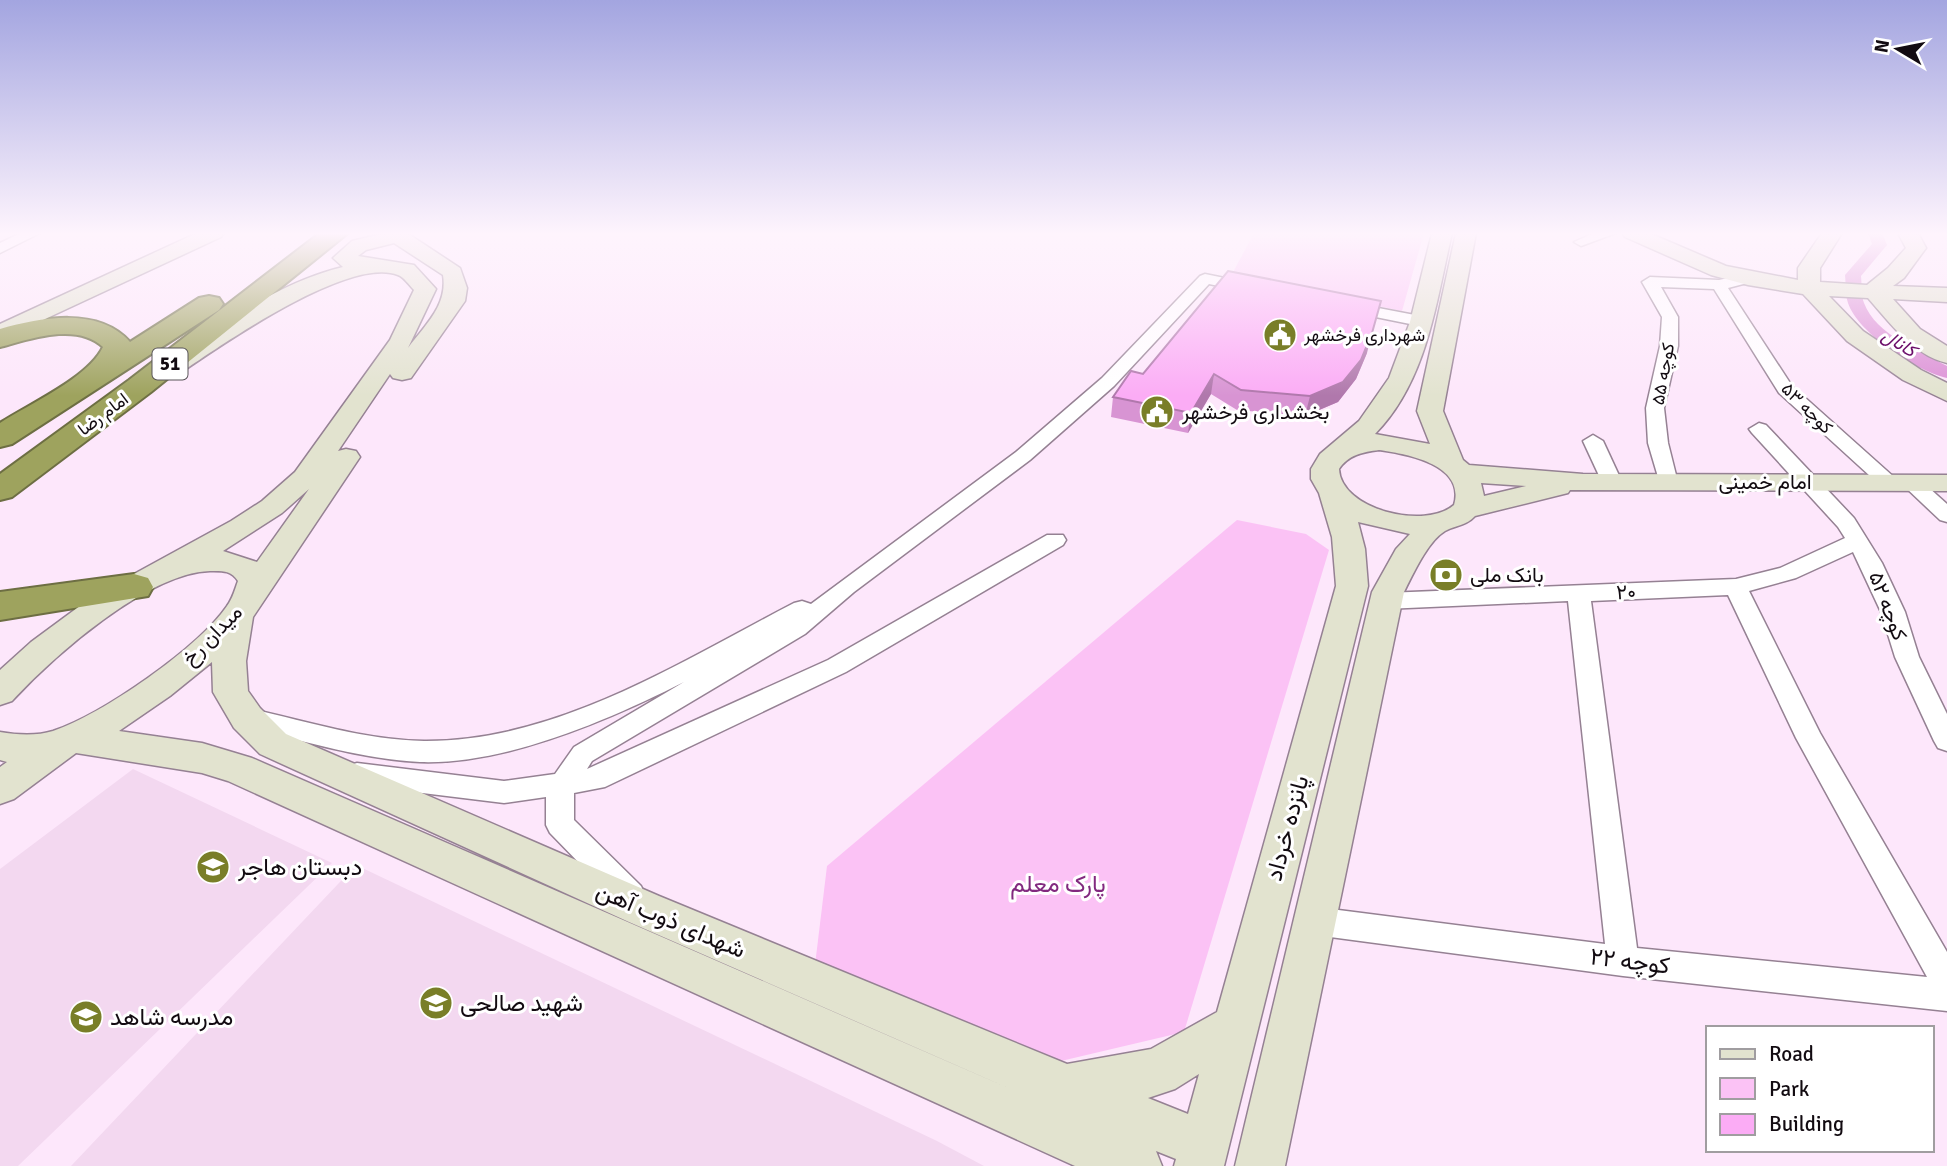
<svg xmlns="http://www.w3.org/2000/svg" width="1947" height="1166" font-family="Signika,Vazirmatn,sans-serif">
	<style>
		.built { fill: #f3d8f0 }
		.green { fill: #fbc2f5 }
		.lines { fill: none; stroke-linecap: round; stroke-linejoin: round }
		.canal { fill: #db8fd5; fill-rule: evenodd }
		.street-casing { stroke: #958193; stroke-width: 3 }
		.secondary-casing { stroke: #958193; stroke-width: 3 }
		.highway-casing { stroke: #6d6e43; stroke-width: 4 }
		.street { fill: #fff; fill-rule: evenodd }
		.secondary { fill: #e2e3cf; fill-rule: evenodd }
		.highway { fill: #9ea35e; fill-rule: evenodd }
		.wall { fill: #d894d3 }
		.shaded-wall { fill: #b078ac }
		.building { fill: #fbacf5; stroke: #b078ac; stroke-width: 2 }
		.labels { text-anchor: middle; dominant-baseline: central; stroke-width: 6; stroke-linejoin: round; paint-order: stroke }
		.far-poi-label { font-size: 18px; fill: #120b11; stroke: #fff; text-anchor: start }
		.far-street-label { font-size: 18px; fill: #120b11; stroke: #fff }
		.far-water-label { font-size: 19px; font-style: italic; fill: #6b0d69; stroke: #fff }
		.shield { fill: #fff; stroke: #595458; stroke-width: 2 }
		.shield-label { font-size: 19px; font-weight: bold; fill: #120b11 }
		.poi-label { font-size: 21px; fill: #120b11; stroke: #fff; text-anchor: start }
		.street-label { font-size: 21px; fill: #120b11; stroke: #fff }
		.near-street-label { font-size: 24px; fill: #120b11; stroke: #fff }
		.near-poi-label { font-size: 24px; fill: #120b11; stroke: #fff; text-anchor: start }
		.near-park-label { font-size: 24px; fill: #82297f; stroke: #fff }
	</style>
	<rect width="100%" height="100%" fill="#fde7fb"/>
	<g class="built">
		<path d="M133,769L332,863L18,1166H0V869Z"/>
		<path d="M356,865L937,1141L984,1166H71Z"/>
	</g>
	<g class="green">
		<path d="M1254,233H1424L1402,311L1231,276Z"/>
		<path d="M1237,520L1306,534L1329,550L1184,1032L1061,1061L815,965L827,866Z"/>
	</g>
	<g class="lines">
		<path class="canal" d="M1868,233H1882L1887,245L1861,276C1862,285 1861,295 1864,303C1876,335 1920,351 1947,366V378C1916,371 1858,333 1848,303C1845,294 1846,284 1845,275L1872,244Z"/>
		<defs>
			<g id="street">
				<path d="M21,233H40L0,253V243Z"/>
				<path d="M1594,233H1616L1581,246L1574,242Z"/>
				<path d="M1205,274L1254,284L1256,287L1248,292L1209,284L1114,386L1030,460L854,592L805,634L592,761L587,769L828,660L1047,535H1063L1066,540L1063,545L846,672L605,787L574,793V820L641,886L645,895L641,904L630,908L619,904L550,833L546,825V797L504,803L357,785L347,782L343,774L347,766L357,763L504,781L555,774L574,747L684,682C609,720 505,765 420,762C361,759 304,741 247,728L238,725L234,718L238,711L247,708C305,721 364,740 424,741C557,742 680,662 794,603L802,601L811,604L1016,452L1102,378L1200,276Z"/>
				<path d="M1746,274L1754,279L1751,282L1728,288L1792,386L1895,478L1898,482L1895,486H1881L1779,393L1714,289L1661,287L1678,317V346L1664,408L1668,443L1678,483L1675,487H1661L1648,443L1646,408L1660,346L1662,317L1642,282L1650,277L1719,280Z"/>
				<path d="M1347,302L1420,316L1428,321L1420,326L1341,310L1339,307L1341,304Z"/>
				<path d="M1759,423L1766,425L1854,518L1882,563L1905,612L1919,657L1947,714V751L1938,748L1934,741L1895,657L1881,612L1853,552L1796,578L1749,591L1820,733L1947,952V1011L1623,976L1315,935L1304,931L1300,921L1304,911L1315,907L1605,944L1568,601L1385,609L1377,607L1373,601L1377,595L1385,593L1736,579L1780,568L1845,538L1838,527L1752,433L1749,429ZM1728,595L1796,738L1927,977L1637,948L1591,601Z"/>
				<path d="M1593,435L1603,441L1622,482L1619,486H1605L1602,482L1583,441Z"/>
				<path d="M1911,476L1918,478L1947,504V522L1940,520L1904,486L1901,482L1904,478Z"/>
			</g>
			<g id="secondary">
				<path d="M197,233H224L221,237L0,340V324Z"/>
				<path d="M385,233H407L460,268L467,288L465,301L411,378L402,380L393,378L390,374L338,451L346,449L356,451L360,457L253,617L246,661L248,691L260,708L286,734L659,896L1067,1064L1151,1049L1217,1012L1336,586L1332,537L1319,493L1311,479V469L1320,454L1359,421L1389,378L1410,322L1432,233H1452C1436,303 1427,381 1375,434L1430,444L1417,411L1456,233H1476L1443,411L1463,460L1469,465L1583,474L1947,475V491L1570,490L1568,493L1475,516C1466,526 1456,525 1445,531C1428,541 1413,574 1404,592L1285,1166H1235L1372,592L1396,549L1410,534L1358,522L1365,549L1368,586L1224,1166H1174L1176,1159L1156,1151L1162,1166H1075L228,781L202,773L76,753L14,799L0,804V767L7,762L0,760V732C17,735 37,736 53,731C103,714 198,648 227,606C233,598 235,589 238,581C231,570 222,571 210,571C147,573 54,656 12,701L0,705V670L31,642L92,597L231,521L262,501L295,472L390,340L414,290C409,285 404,277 398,275C350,256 226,342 186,369L177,371L168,369L165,364L168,359C222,324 280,282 343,267L333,258L352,241ZM394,243L443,275C448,305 425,325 408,348L436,289L414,265L358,256L366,250ZM1379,450C1408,454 1466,465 1454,505C1425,530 1341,510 1339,469C1348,455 1363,452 1379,450ZM1481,483L1526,486L1484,496ZM309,489L257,562L223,551L282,513ZM212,662L213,692L234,728L260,754L629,922L1047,1105L252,758L202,743L119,731L170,696ZM1199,1074L1188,1114L1148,1098L1175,1089Z"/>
				<path d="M1622,233H1649L1726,266L1798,280V268L1822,233H1842L1820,268V282L1867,285L1888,268L1906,248L1898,233H1918L1926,248L1904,278L1893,286L1947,288V302L1893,299L1920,329L1947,346V363C1913,355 1890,323 1868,298L1829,296L1863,331L1921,370L1947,383V401L1903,380L1847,341L1803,294L1748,285L1711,275L1625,237Z"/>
			</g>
			<g id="highway">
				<path d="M320,233H348L151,392L12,497L0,500V474L129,380Z"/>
				<path d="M209,296L219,298L223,304L219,310L12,444L0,447V423C29,404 88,378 103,347C77,322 30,339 0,347V329C40,318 98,306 130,342L199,298Z"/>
				<path d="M134,574L148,578L153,587L148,596L0,620V592Z"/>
			</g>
		</defs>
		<use href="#street" class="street-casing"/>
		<use href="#secondary" class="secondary-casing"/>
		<use href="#highway" class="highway-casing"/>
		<use href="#street" class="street"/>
		<use href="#secondary" class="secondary"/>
		<use href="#highway" class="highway"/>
	</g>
	<path class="wall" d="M1367,353L1356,379L1338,402L1305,416L1237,410L1211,394L1188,433L1111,417L1113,397L1143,374Z"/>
	<g class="shaded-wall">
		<path d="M1372,333L1367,353L1356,379L1338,402L1305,416L1310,396Z"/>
		<path d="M1214,374L1211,394L1188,433L1191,413Z"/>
	</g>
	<path class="building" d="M1228,271L1381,301L1372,333L1361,360L1343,382L1310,396L1241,390L1214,374L1191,413L1113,397L1131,371L1143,374Z"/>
	<linearGradient id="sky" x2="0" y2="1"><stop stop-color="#a3a5e0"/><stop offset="0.59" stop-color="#fef4fd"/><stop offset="1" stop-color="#fef4fd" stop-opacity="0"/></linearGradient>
	<rect width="1947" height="396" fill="url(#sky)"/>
	<defs>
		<symbol id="civic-disc" viewBox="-11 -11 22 22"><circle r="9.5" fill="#797e28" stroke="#fff"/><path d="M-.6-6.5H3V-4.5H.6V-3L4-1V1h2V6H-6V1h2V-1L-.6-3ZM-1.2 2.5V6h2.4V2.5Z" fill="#fff"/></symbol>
		<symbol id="bank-disc" viewBox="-11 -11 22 22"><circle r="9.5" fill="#797e28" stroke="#fff"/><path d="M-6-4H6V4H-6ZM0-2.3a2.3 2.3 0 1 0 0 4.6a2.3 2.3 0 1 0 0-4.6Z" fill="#fff"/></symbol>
		<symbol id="school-disc" viewBox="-11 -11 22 22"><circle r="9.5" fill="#797e28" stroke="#fff"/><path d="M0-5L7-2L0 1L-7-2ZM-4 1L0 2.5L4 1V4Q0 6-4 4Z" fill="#fff"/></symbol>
	</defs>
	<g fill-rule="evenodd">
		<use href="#civic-disc" x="1261" y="316" width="38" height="38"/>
		<use href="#civic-disc" x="1138" y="393" width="38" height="38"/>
		<use href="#bank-disc" x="1427" y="556" width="38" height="38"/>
		<use href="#school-disc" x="194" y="848" width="38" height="38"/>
		<use href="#school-disc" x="417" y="984" width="38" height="38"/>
		<use href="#school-disc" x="67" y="998" width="38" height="38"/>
	</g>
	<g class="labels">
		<g class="far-poi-label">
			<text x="1304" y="335">شهرداری فرخشهر</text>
		</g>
		<g class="far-street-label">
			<text transform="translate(1663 374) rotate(-80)">کوچه ۵۵</text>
			<text transform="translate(1807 408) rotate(45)">کوچه ۵۳</text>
			<text transform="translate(103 414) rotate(-37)">امام رضا</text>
		</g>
		<g class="far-water-label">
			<text transform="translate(1899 343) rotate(32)">کانال</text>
		</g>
		<rect class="shield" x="152.5" y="348.5" width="35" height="31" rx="5"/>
		<g class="shield-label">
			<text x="170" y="364">51</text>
		</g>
		<g class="poi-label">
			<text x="1182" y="412">بخشداری فرخشهر</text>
			<text x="1470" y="575">بانک ملی</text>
		</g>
		<g class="street-label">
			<text x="1765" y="482">امام خمینی</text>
			<text transform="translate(1626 592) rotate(-3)">۲۰</text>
			<text transform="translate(1888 606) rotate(69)">کوچه ۵۲</text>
			<text transform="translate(212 635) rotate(-45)">میدان رخ</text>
		</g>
		<g class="near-street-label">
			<text transform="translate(1287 828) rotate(-75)">پانزده خرداد</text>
			<text transform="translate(671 920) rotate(23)">شهدای ذوب آهن</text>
			<text transform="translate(1630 961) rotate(7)">کوچه ۲۲</text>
		</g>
		<g class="near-poi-label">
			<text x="238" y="867">دبستان هاجر</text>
			<text x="460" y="1003">شهید صالحی</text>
			<text x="110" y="1017">مدرسه شاهد</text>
		</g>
		<g class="near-park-label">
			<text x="1058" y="884">پارک معلم</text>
		</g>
	</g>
	<rect x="1706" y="1026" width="228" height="126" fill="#ffffff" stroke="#a09da0" stroke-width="2"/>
	<rect x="1720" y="1049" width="35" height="10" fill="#e2e3cf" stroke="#a09da0" stroke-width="2"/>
	<text x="1769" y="1061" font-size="21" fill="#120b11">Road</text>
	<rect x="1720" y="1078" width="35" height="21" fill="#fbc2f5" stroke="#a09da0" stroke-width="2"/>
	<text x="1769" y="1096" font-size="21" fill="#120b11">Park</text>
	<rect x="1720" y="1114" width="35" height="21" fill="#fbacf5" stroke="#a09da0" stroke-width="2"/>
	<text x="1769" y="1131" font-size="21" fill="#120b11">Building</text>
	<g transform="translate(1898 49) rotate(280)" stroke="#ffffff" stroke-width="5" paint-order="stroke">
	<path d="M0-5L12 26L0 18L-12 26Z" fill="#120b11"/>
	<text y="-10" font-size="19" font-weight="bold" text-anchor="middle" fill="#120b11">N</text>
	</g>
</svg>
